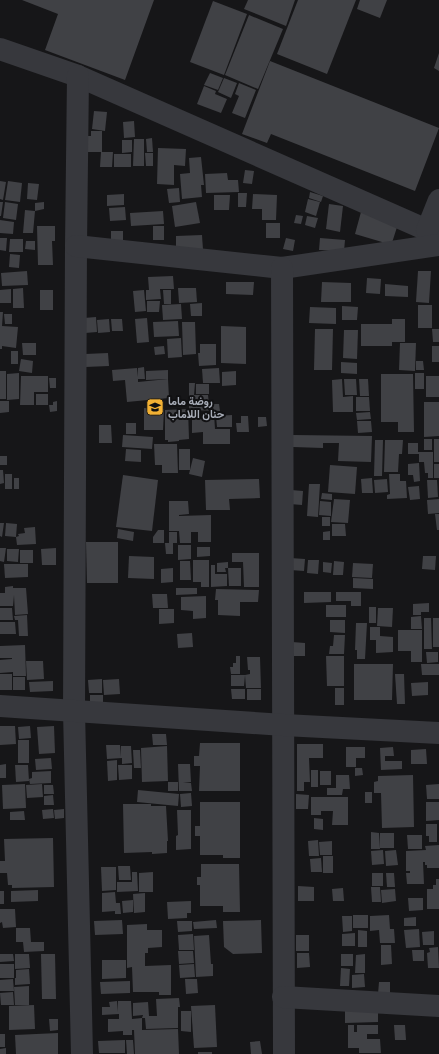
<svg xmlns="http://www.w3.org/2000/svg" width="439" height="1054" font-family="Ubuntu,Vazirmatn,sans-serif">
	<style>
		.building { fill: #404145 }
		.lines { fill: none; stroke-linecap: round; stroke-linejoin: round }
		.minor { stroke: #37383d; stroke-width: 22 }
		.labels { text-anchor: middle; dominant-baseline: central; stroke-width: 4; stroke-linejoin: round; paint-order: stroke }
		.poi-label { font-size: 11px; font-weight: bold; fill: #a8adb8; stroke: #111113; text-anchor: start }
	</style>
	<rect width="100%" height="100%" fill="#161618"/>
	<g class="building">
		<path d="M22,0H154L125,80L45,50L58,14Z"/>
		<path d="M248,0H295L286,26L244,9Z"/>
		<path d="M298,0H356L327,74L277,54Z"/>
		<path d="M360,0H387L380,18L357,9Z"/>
		<path d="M213,1L247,14L224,75L190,62Z"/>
		<path d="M249,15L283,29L258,89L225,75Z"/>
		<path d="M439,53V71L434,68Z"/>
		<path d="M270,61L439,128L415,191L271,134L267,143L242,134Z"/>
		<path d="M210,73L223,78L218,90L204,85Z"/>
		<path d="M224,78L237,83L231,98L218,92Z"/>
		<path d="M239,83L256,90L245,118L232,113L239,96L235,94Z"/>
		<path d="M204,86L216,91L215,94L227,99L221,113L197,104Z"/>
		<path d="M94,111L107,112L105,131L92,129Z"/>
		<path d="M134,121L135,137L124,138L123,122Z"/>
		<path d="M91,131H102V152H113L112,167H100L101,152H83V136H91Z"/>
		<path d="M152,138L153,152H147L146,139Z"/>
		<path d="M134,139H144V166H133Z"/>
		<path d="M122,140H132V152L122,153Z"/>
		<path d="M158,148L186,149L185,166L174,165V185L157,184Z"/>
		<path d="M145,153H153V166H146Z"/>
		<rect x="114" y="154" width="17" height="13"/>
		<path d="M201,157L204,185H201L202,197L182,199L180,174L190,173L189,158Z"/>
		<path d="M245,170L254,171L252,184L243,183Z"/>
		<path d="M227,173L228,180H238L239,192L206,193L205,174Z"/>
		<path d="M0,181L6,182L3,200L0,199Z"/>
		<path d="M8,181L22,183L20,202L5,200Z"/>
		<path d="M28,183L39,184L37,200L27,199Z"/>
		<path d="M179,188L180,202L169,203L167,189Z"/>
		<path d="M310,192L323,196L321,202L309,198Z"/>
		<path d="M238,193H247L246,207H238Z"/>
		<path d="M124,194V205L107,206V195Z"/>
		<path d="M253,194L277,195L276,220H262V209H252Z"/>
		<path d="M214,195H230L229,210H214Z"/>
		<path d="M308,199L320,202L316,216L305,212Z"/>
		<path d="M0,202H3L1,216H0Z"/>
		<path d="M5,202L18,204L16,220L3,218Z"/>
		<path d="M44,202V209L35,211V203Z"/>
		<path d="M196,202L200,223L175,227L172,206Z"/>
		<path d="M329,204L343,206L340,232L326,229Z"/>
		<path d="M125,207L126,220L110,221L109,208Z"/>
		<path d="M25,210L35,211L33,233H23Z"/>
		<path d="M163,211L164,224L131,226L130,213Z"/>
		<path d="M361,212L398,224L390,249L381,246L382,242L355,234Z"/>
		<path d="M296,215L303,216L301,224L294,223Z"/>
		<path d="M307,216L318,218L315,228L305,225Z"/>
		<path d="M0,220L14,222L13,234L0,233Z"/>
		<rect x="266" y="223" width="14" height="15"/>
		<path d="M37,226H55V241H52L53,265H38Z"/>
		<rect x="153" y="226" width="11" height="14"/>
		<rect x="111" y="231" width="12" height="14"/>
		<path d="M202,235L203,250L176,251V236Z"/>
		<path d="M0,238H7L6,251L0,250Z"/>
		<path d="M286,238L295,240L293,251L283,249Z"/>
		<path d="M320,238L345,240L344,251L319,250Z"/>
		<path d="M10,239H23V252H9Z"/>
		<path d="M26,241H35V250L25,249Z"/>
		<path d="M10,254L20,255L19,268L9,267Z"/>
		<path d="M27,271L28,285L2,286L1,273Z"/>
		<path d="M418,271H431L429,303L416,302Z"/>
		<path d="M173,276L174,289H160L161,299L146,300V290H149L148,277Z"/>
		<path d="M367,278L381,279L380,294L366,293Z"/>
		<path d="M226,282H254L253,295L226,294Z"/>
		<path d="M322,282L351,283V302H321Z"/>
		<path d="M385,284L408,286V297L385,296Z"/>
		<path d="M23,288L24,308H13V289Z"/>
		<path d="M178,288H196L197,302L179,303Z"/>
		<path d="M11,289V303H0V290Z"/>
		<rect x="40" y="290" width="13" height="20"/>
		<path d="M144,290L146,311L135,312L133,291Z"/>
		<path d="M163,290H171V304H164Z"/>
		<path d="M147,301H160L159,312H147Z"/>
		<path d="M202,303V316H191L190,304Z"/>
		<path d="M181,304L182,319L163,320L162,305Z"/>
		<rect x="418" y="305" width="14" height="23"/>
		<path d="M342,306L358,307L357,320H342Z"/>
		<path d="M310,307L336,308V324L309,323Z"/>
		<path d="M0,312H3L2,326L18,327L16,348L2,346V349H0Z"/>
		<path d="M4,314H12V324H5Z"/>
		<path d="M96,317L97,332L85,333L84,318Z"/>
		<path d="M147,318L149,342L137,343L135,319Z"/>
		<path d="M109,319L110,332L98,333L97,320Z"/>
		<path d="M111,319H122L123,331H112Z"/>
		<path d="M392,319H405V342H392V346H361V324H392Z"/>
		<path d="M178,321L179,336L154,337L153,322Z"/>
		<path d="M182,322H195L196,354L183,355Z"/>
		<path d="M221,326L246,327V364L221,363Z"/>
		<path d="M315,329H333L332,370H314Z"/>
		<path d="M432,329H439V342H433Z"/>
		<path d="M344,330H358L357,359L343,358Z"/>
		<path d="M181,338L182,357L168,358L167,339Z"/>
		<path d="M22,343H36V355H23Z"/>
		<path d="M400,343H416L415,371L399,370Z"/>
		<path d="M200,344H216V365L199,366L198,353H200Z"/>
		<path d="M164,346L165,354L155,355L154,347Z"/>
		<rect x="432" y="346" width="7" height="16"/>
		<rect x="11" y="351" width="7" height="13"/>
		<path d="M108,353L109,366L85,367V354Z"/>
		<path d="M21,359L33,361L32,373L19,371Z"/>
		<path d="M416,361H423L424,370H416Z"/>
		<path d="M341,362L357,363V374L341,373Z"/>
		<path d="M144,367L145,379H138V382L168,379L169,398L127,402L125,380L113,381L112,370L137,368L138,377V368Z"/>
		<path d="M219,368L220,383H203L202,369Z"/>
		<path d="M168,370V379L146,380V371Z"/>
		<rect x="0" y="371" width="6" height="28"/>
		<path d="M236,371V385L222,386V372Z"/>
		<path d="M19,373V399L7,400V374Z"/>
		<rect x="415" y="373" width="9" height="16"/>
		<path d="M381,374H413L414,432H398V422H381Z"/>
		<path d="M21,376H48V392H34V405H20Z"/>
		<rect x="426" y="376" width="13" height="21"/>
		<path d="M49,378H56V388H50Z"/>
		<path d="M342,379L343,397L353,396V412H333L332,380Z"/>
		<path d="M344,379H356L357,395H345Z"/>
		<path d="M359,379H368L369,396H360Z"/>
		<path d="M189,383H195L194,395H208L209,404H219L220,411L189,410Z"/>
		<rect x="196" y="384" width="13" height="10"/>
		<rect x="36" y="394" width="12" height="11"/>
		<path d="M356,397H369L370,411H356Z"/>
		<path d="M0,401H9V412L0,413Z"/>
		<path d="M57,401V411L50,412L49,405H53V402Z"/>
		<path d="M424,402H439V436L424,437Z"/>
		<path d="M144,408L164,409L163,430H144Z"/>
		<path d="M188,409L189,439L179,440V441L168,442V440H165V410Z"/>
		<path d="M370,412L371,419L357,420L356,413Z"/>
		<path d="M192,414H214L215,429H230V444H203V432L192,433Z"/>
		<path d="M232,415V427H217L216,416Z"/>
		<path d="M241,416H248L249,432H237L236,423H241Z"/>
		<path d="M258,417H266L267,426L258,427Z"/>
		<path d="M357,421H371L372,432L358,433Z"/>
		<rect x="126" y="423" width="10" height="11"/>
		<path d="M99,425H111L112,443H99Z"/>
		<path d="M123,435L153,437L152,449L122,447Z"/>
		<path d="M293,435L372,436L371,462L338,461L339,443H323V448L293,447Z"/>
		<rect x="424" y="439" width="8" height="11"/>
		<rect x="434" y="439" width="5" height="23"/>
		<path d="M375,440H383L382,476H374Z"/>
		<path d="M385,440H403L402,454H399L398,472H384Z"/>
		<path d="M408,443H418V452H433V478H428V473H425L424,462H419V454H408Z"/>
		<path d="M154,444H177L178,473H162V465H155Z"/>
		<path d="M126,449L141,450V462L125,461Z"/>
		<rect x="179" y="449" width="11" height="21"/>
		<rect x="0" y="456" width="7" height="9"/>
		<path d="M193,458L205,461L202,477L189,474Z"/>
		<path d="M419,463L420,481L414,482L413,475H408V464Z"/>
		<rect x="434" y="464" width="5" height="14"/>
		<path d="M330,465L357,467L355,494L328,492Z"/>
		<path d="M0,470H3L4,483L0,484Z"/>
		<rect x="5" y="474" width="7" height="15"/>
		<path d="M389,474H400V481H406L407,498L387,499V495L390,494Z"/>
		<path d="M123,475L158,480L152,531L116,527Z"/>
		<rect x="14" y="478" width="5" height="11"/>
		<path d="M372,478L373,493H362L361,479Z"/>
		<path d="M259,479L260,498L229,499L230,510H206L205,480Z"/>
		<path d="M387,479L388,492L375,493L374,480Z"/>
		<path d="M427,480H437L438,497L428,498Z"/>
		<path d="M309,484H320L318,517L307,516Z"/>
		<path d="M419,486L420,499L410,500L408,487Z"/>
		<path d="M291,490L303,491L302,505L290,504Z"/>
		<path d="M322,493L332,494V500L321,499Z"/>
		<path d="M334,499L350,500L348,523L331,522Z"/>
		<path d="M439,499V513L428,514L427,500Z"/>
		<path d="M169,501H188L189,514L179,515V516L211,515V542H198V532H191V543H180L179,531H169Z"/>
		<path d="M320,501L331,502V516L319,515Z"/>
		<path d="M435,514H439V530H437Z"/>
		<rect x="322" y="517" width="8" height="9"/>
		<path d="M0,523H4L2,537L0,536Z"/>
		<path d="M6,523L17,524L16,537L5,536Z"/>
		<path d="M332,524H345L346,536H332Z"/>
		<path d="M35,527L36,544L17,545L16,537L19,536L18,534L25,533L24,528Z"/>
		<path d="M118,529L134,532L133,541L117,538Z"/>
		<path d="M158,530H164V543H153V537Z"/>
		<path d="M330,531V540H323V532Z"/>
		<path d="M169,532H177V543H173V554H166L165,543H169Z"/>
		<path d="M86,542H118V583H87Z"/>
		<path d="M178,545H191V559L178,560Z"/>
		<path d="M197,547H210V556L197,557Z"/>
		<path d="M0,548H6L4,562L0,561Z"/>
		<path d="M56,548V565H42L41,549Z"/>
		<path d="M7,549H19L18,562L7,561Z"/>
		<rect x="20" y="550" width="13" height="13"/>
		<path d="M232,553H259V587H244L243,562H232Z"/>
		<path d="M129,556L154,557V579L128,578Z"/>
		<path d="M423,556H436L435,570L422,569Z"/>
		<path d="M290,558L305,559L304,571L290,570Z"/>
		<path d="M193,560H209V587H201V582H193Z"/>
		<path d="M308,560H319L318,574L307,573Z"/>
		<path d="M180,561H190L191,580H180Z"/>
		<path d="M334,561L344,562L343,575H333Z"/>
		<path d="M228,562V568H225L226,572H217V563Z"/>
		<path d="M323,562L332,563L331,573L323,572Z"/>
		<path d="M353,563L373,564L372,578L352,577Z"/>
		<path d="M4,564H28V577L5,578Z"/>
		<path d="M211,565H215V574H227V586L211,587Z"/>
		<path d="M173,568V582L161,583V569Z"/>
		<path d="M228,568H241V586H229Z"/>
		<path d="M353,578L373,579V589L353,588Z"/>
		<path d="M13,586V588H26L28,614L15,615L14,595L13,606H0V593H5V598V587Z"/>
		<path d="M176,588H197V594L176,595Z"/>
		<path d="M216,589L259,590L258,602H240V616L218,615V600H215Z"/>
		<path d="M304,592H331V602L304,603Z"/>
		<path d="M336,592H361V606H351V601H336Z"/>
		<path d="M152,594H167L168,608H153Z"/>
		<path d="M206,596V618L193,619V611L181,610V597Z"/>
		<path d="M429,603V612H421V615H413V604Z"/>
		<rect x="326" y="605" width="20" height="12"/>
		<rect x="369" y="607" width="7" height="16"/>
		<path d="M0,608H12L13,620H0Z"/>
		<path d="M378,608H393L392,627L377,626Z"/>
		<path d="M159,609H174V623L159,624Z"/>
		<path d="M27,615L28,636H19L18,620H15L14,616Z"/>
		<path d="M421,616L422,629H411V617Z"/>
		<path d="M424,618H431L432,649H424Z"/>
		<rect x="433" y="618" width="6" height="29"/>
		<path d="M330,620H345V633L330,632Z"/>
		<path d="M0,622H15L16,634H0Z"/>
		<path d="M356,623H367L365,659H357V650H355Z"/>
		<path d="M370,627H380V636L393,637V652L376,653V640H370Z"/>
		<path d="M398,630H422V662H411V651H398Z"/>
		<path d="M192,633L193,647L178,648L177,634Z"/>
		<path d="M334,635H345L344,654H329L330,646H333Z"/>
		<path d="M292,642L305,643V656H292Z"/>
		<path d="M25,645L26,676H13V672L0,673V660L12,659V658H0V646Z"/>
		<path d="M426,652H438V662L427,663Z"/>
		<path d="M236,656H240V674H231L230,667H233V663H236Z"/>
		<path d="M326,656H344V686H327Z"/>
		<path d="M247,657H260L261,688H246L245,675L250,674V670H248Z"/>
		<path d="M26,661H43L44,679L27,680Z"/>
		<path d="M354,664H393L392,700H354Z"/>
		<path d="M421,664H439V675H422Z"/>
		<rect x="0" y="674" width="12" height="16"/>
		<path d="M395,674H404L405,704H397Z"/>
		<path d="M231,675H245L244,686H231Z"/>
		<rect x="13" y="677" width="12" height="13"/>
		<path d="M102,679V693H89L88,680Z"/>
		<path d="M119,679L120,694L104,695L103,680Z"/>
		<path d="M53,681V691L30,692L29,682Z"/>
		<path d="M428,682V695L412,696L411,683Z"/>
		<rect x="335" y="688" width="9" height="17"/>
		<path d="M231,689H245V699H232Z"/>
		<rect x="247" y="689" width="14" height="11"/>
		<path d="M90,695H103V703L90,704Z"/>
		<path d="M0,726H15L16,744L0,745Z"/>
		<path d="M30,726L31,738L19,739L18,727Z"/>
		<path d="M54,726L55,753L39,754L37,727Z"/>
		<path d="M152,734H166L167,745H153Z"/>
		<rect x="18" y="740" width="11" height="23"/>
		<path d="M200,743H240V791H199L200,766H194V756H199Z"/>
		<path d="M297,744H323V758H309L310,782H304V791H297Z"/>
		<path d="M106,745H120L121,757V746H131L132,763L122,764V758L107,759Z"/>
		<path d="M167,746L168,781L142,782L141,748Z"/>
		<path d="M346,747H365V758H356V767H346Z"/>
		<path d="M393,747L394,756H385V761H402V769L381,770L380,748Z"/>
		<path d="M426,749L427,764H411V750Z"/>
		<path d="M133,750H140L141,768H134Z"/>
		<path d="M51,758L52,769L36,770L35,759Z"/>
		<path d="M117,760V780L108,781L107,761Z"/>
		<path d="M6,764V778H0V765Z"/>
		<path d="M178,764H190L191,782L183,783H191L192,791H179Z"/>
		<path d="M15,765H28L29,781L16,782Z"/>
		<path d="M118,765H132V779L119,780Z"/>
		<path d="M355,768H362L363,775L355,776Z"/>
		<rect x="311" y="770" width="7" height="17"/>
		<path d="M51,771V783L30,784L29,779L32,778V772Z"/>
		<rect x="320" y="771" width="11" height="14"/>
		<path d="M336,775H349L350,789H343L342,795H327V788H336Z"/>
		<path d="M413,775L414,827L382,828L381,793H374V782L378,781V776Z"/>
		<rect x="168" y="782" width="10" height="9"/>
		<path d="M25,784L26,808L3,809L2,785Z"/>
		<path d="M42,784L43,797L27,798L26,785Z"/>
		<path d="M439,784V799H427L426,785Z"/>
		<path d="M44,785H53L54,794H44Z"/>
		<path d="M138,790L179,794L178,806L137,802Z"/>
		<rect x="365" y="792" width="7" height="11"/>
		<path d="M191,793L192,806L181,807L180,794Z"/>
		<path d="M296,794L309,795L308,809H296Z"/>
		<path d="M53,795L54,805H44V796Z"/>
		<path d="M311,797H348V825H332L333,811H321V815H311Z"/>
		<path d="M200,802H240V858H223V855H200V836H195V826H200Z"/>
		<path d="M426,802H439V820L426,821Z"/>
		<path d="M123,804H151V806H166L168,841H167V853L152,854V852L124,853Z"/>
		<path d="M53,809L54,818L43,819L42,810Z"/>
		<path d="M64,809V818L55,819L54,810Z"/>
		<path d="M177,810H191V849L176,850V836L178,835Z"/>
		<path d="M24,811L25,820H10V812Z"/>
		<path d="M314,818L323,819V830L314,829Z"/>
		<path d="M426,824H437V842H429V836H426Z"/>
		<path d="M371,832L379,833L380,849H371Z"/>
		<rect x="380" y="833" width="14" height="15"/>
		<path d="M407,835H422V849H408Z"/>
		<path d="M53,838L54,887L12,888V885H8L7,873H0V861H5L4,839Z"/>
		<path d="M318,840L319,856H309L308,841Z"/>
		<path d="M332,841V855H320L319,842Z"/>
		<path d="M439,845V868H427V865H425V862H423L424,884H407L406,873H410V871H406V851L426,850L425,846Z"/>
		<path d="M383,850L384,864L372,865L371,851Z"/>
		<path d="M396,850L398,865L386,866L385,851Z"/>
		<rect x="323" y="856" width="10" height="17"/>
		<path d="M321,858L322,872H311L310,859Z"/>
		<path d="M201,864H239L240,912H223V906H200V885H197V877H201Z"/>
		<path d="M118,866H130L131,880H119Z"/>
		<path d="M101,867H116V890L102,891Z"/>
		<path d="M132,872H137L138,891L117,892V882H132Z"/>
		<path d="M153,872V892H139V873Z"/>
		<rect x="372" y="873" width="11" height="13"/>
		<path d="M386,873H394L395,887H387Z"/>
		<path d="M436,879H439V909H427V889H433V885H436Z"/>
		<path d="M298,886L314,887V901H298Z"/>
		<path d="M371,887H380L381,902H372Z"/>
		<path d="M343,888L344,901H333L332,889Z"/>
		<path d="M395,889L396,901L382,903L381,890Z"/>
		<path d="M38,890V901L11,902V891Z"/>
		<rect x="0" y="891" width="4" height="13"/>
		<path d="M115,892L116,903H120L121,914H115V911L102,912V893Z"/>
		<path d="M145,893V912L134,913L133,894Z"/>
		<path d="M408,898H423V910L409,911Z"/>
		<path d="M133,900V912L123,913L122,901Z"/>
		<path d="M191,901V913H187V918L168,919L167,902Z"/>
		<path d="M0,909H15L16,927L3,928L2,922L0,923Z"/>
		<rect x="353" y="915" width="15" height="13"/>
		<path d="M389,915L390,929H394L395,943H380L379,930L370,931V916Z"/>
		<path d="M342,916H352V931L343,932Z"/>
		<path d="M416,917V926H404V918Z"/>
		<path d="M122,920L123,934L95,935L94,921Z"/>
		<path d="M216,920L217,928L194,929L193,922Z"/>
		<path d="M261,920L262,953L233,954L224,947L223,921Z"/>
		<path d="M177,921H192V931L178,932Z"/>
		<path d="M147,924V930H162V947L148,948V953H145V966L171,965V995H159V992H133L132,967L127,968V925Z"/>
		<path d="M16,928H30L31,942H44V951L24,952L23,942H16Z"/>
		<path d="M419,929L420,947L406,948L404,930Z"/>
		<path d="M358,930L367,931V947H358Z"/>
		<path d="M434,931V945H423L422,932Z"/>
		<path d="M355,933V946H342V934Z"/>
		<path d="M193,934L194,950H179L178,935Z"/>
		<path d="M209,935L211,964H213V976L196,977L194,936Z"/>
		<rect x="296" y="935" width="13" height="16"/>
		<path d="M381,945H391L392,964L381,965Z"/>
		<path d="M438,947L439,968H428L427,953L430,952L429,948Z"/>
		<path d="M412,950H424V961H413Z"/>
		<path d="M178,951H193L194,963L179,964Z"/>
		<path d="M297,953H309L310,967L297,968Z"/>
		<path d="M0,954H13L14,961L0,962Z"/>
		<path d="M15,954H29L30,968L15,969Z"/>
		<path d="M41,954H55L56,999H42Z"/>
		<rect x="341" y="954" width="12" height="12"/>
		<path d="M365,954V973H355L356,955Z"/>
		<path d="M102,960H126V978L102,979Z"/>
		<rect x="0" y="964" width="14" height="14"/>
		<path d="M194,964L195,977L180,978L179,965Z"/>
		<path d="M341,968L350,969L349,986H340Z"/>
		<path d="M29,969L30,984L15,985V978H16V970Z"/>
		<path d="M364,974L365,987L352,988V975Z"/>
		<path d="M13,979L14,991H0V980Z"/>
		<path d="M185,979H197L198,993L186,994Z"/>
		<path d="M130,981V993L101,994L100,982Z"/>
		<path d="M379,982H390V995L378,994Z"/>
		<path d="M29,986V1005H15L14,987Z"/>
		<path d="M13,992L14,1005H1L0,993Z"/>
		<path d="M179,998L180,1007H178V1028L146,1029L145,1018H142L143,1015L133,1016V1003L148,1002L149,1016H157L156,999Z"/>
		<path d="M117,1001L118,1012V1001H131L132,1019L142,1018V1030L178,1029L179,1054H135L134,1030H132V1035H123V1031L108,1032V1019H119V1014L102,1015V1007H110L109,1002Z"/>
		<path d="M34,1005L35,1029L9,1030V1006Z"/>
		<path d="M215,1005L217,1047L194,1048L191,1006Z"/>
		<path d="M378,1008V1022L345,1023V1009Z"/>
		<path d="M181,1011H191V1032L181,1031Z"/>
		<path d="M49,1019H58V1030L50,1031Z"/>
		<path d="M348,1025H354V1032H357V1025H378V1034H367V1039H380L381,1053H359V1048H348Z"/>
		<path d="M394,1025H405L406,1040H395Z"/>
		<path d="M58,1033V1054H16L15,1035Z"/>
		<rect x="0" y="1034" width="5" height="13"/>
		<path d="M125,1040V1053H99L98,1041Z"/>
		<path d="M126,1040H133L134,1054H127Z"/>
		<path d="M260,1041L262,1054H251L250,1042Z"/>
		<path d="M6,1048V1054H0V1049Z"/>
		<rect x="198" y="1052" width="14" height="2"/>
	</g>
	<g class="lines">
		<g class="minor">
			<path d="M0,49L78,76L427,230L439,234"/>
			<path d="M78,76L76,246L74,711L82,1054"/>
			<path d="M427,230L439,200"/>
			<path d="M76,246L282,268L439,245"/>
			<path d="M282,268L284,1054"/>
			<path d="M0,706L284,725L439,733"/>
			<path d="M283,997L439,1006"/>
		</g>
	</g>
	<defs>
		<symbol id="school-square" viewBox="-11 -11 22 22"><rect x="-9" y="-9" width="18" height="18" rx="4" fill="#f2b134" stroke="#111113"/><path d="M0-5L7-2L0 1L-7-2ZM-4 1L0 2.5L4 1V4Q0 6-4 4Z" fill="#111"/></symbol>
	</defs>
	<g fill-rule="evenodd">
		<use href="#school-square" x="145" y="397" width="20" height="20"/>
	</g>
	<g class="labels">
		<g class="poi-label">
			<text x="168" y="401">روضة ماما<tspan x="168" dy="13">حنان اللاماب</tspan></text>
		</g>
	</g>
</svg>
